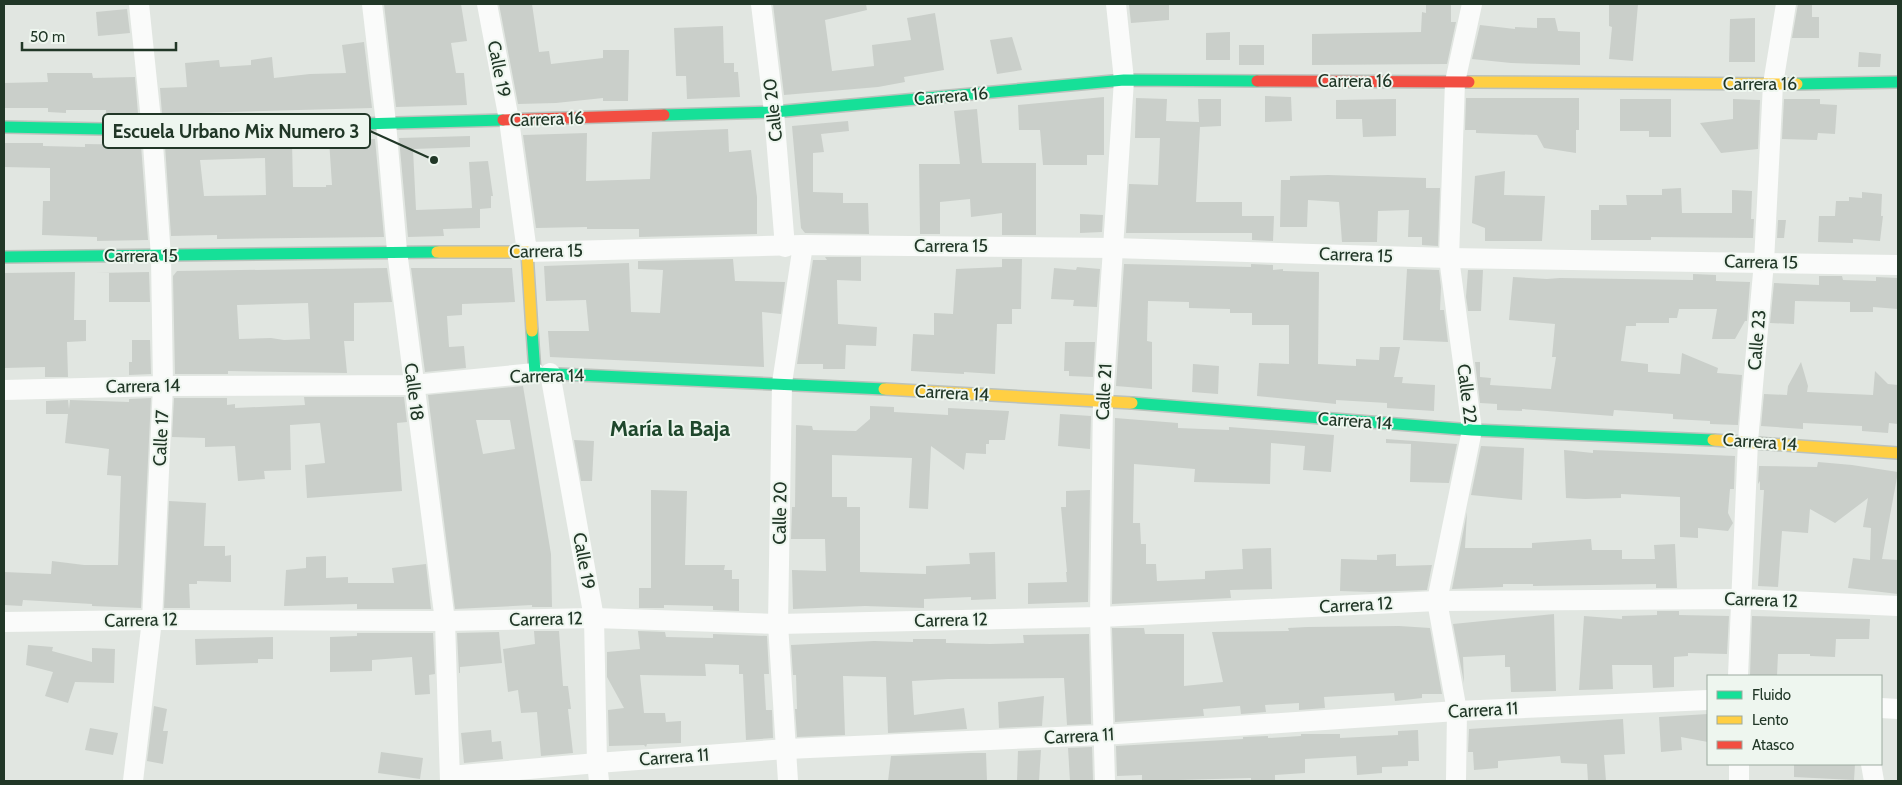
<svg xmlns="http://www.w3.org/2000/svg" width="1902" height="785" font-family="Cabin,sans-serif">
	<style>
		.building { fill: #cacfca; fill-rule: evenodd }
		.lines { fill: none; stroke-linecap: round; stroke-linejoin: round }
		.fast-casing { stroke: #bbc2bc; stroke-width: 14 }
		.slow-casing { stroke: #bbc2bc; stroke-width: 14 }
		.jam-casing { stroke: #bbc2bc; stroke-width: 14 }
		.street { stroke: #fafbfa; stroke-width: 20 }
		.fast { stroke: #16e098; stroke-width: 11 }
		.slow { stroke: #ffcf43; stroke-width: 11 }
		.jam { stroke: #f24e42; stroke-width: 11 }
		.labels { text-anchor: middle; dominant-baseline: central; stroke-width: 4; stroke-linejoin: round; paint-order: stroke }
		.street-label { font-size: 18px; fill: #213727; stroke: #eef6ef }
		.district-label { font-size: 22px; font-weight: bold; fill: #1f472c; stroke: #eef6ef }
		.leader { fill: none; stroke: #213727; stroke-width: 2 }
		.callout-dot { fill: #213727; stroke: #eef6ef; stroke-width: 2 }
		.callout { fill: #eef6ef; stroke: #213727; stroke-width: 2 }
		.callout-label { font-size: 19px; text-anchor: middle; font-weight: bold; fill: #213727 }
	</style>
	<rect width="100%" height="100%" fill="#e1e6e1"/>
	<g class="building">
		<path d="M384,4H461L467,41L451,43L456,73H464L467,105L396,107Z"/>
		<path d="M499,4H532L539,52L549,51L551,64L603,58V50H629L628,101H603V98L556,103L518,104Z"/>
		<path d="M773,4H866L867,10L825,20L832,71L874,66L872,45L911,40L907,18L935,13L944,70L904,77L905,82L878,87L784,95Z"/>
		<path d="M1142,4H1169V20L1131,23L1129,5Z"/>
		<path d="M1426,4H1451V22H1456L1447,64L1312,65V34L1421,32L1422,12L1426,13Z"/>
		<path d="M1609,4H1638L1633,61L1609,59L1612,27L1609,26Z"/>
		<path d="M1798,4H1812V17H1819V38H1792Z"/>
		<path d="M127,9L130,33L98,36L96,12Z"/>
		<path d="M1537,18H1555L1558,31L1580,32V65L1511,63L1472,59L1480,25L1515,29V27L1537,28Z"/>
		<path d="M1755,18V62H1729L1730,19Z"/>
		<path d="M723,26L724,63H734V72H738L740,97L687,99L686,76H676L674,28Z"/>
		<path d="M1230,32V60H1206V33Z"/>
		<path d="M1012,37L1022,70L997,74L990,40Z"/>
		<path d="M364,42L372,108L162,114L160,88L187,87L185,63L219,60L220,67L251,65V60L272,57L274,78L310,74L346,73L342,45Z"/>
		<rect x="1239" y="45" width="25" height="20"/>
		<path d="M1859,52L1881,54L1880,67H1858Z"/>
		<path d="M47,73H92L93,78L135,77L138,114L106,113V110H66V113L48,112V108H4V83L48,82Z"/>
		<path d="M1265,96L1291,97L1292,121L1265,122Z"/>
		<path d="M1104,97V155H1087V165H1043L1040,130H1019L1018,105Z"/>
		<path d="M1136,98L1167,99L1166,121L1199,122L1198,99H1221V126L1200,127L1196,202H1242V216H1274L1273,241L1252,240V233H1126L1129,184L1158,185L1160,138H1135Z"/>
		<path d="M1466,98H1579V130H1576V153L1544,148L1537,135L1476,133V130H1465Z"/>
		<path d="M1396,99V136L1363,137L1362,119H1336V100Z"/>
		<path d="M1620,99H1671V137H1649V131H1620Z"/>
		<path d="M1733,99L1760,100L1758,149L1721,153L1700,123L1733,119Z"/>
		<path d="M1784,99H1820V104L1837,105L1835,134L1818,133L1817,140L1782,139Z"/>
		<path d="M977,109L982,163H1036V235H1002V213L971,217L970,199L940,202V234H920L919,164H960L954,111Z"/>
		<path d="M848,121L849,131L821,134L824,152L813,153V192L843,193V203H868L869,234L805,233L801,228L792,126Z"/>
		<path d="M728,129L729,152L751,150L757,197V234L639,237V229H587V227L536,228L523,135L587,133L586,181L650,179L652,132Z"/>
		<path d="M470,136V147L413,149L416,210L472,208L469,162L488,161L493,196H491V208L480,209V228L443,229L444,236L408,237L399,138Z"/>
		<path d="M375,139L384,237L217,239V235L171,236L165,145L292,142L293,187H326V185H332L329,140ZM265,158L266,195L204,196L200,160Z"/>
		<path d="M4,143H43V146L85,147V144L141,145L148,240L97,241V237L42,235L43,201H50V168L4,167Z"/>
		<path d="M1505,171L1504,195L1545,196L1542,241H1485V228L1472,223L1475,176Z"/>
		<path d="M1328,175L1426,178V188H1440L1438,246L1422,245V237H1408L1409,210L1378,211L1377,242H1342L1339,202L1308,200L1307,227H1280L1281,180H1290V176Z"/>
		<path d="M1681,188L1682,213H1732V190L1752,191L1751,219H1754L1753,238L1651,237V240H1591V210H1599V205H1627L1626,195H1662V189Z"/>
		<path d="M1862,192L1882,194L1881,216H1883L1880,241L1853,239V243L1818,242L1819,216H1835L1836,201H1849V197L1862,198Z"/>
		<path d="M1080,214L1103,215L1102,232L1080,233Z"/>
		<path d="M1778,220H1786L1784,238H1777Z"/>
		<path d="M825,257H861V281L837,280L838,324L877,327L876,346L846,345L845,369H823V364H797L813,260H827Z"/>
		<path d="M733,259L735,281L785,282L781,314L762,312L764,367L550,357L548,331H589L586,300L546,301L544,266L629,263L631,312L660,313L663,270L638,269V261Z"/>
		<path d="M1002,259H1022L1021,309H1012V324H997L995,374L964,372V374L911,371L913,334L934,335V313L953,314L956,269L1002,267Z"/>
		<path d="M1124,264L1251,267V264L1273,265V270L1283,269V271L1319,272L1318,364L1356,366V359L1379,360L1380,347H1400L1394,377H1403L1402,383L1435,385L1434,411L1387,408V403L1336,400V404L1257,396L1259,363L1289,364V325H1252V313H1230V309L1189,308V302L1148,301L1147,341L1152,342V389L1116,386Z"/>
		<path d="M1077,267L1100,269L1097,307L1073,306L1074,300L1051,299L1054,268L1076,270Z"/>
		<path d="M387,268L392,302L354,303V341H344L347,373L228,371V374H175L173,276L177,271ZM308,303L310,339L284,340L271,338L239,339L237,305Z"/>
		<path d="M411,268H512L515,302L462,304V315L447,316L449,347L464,346L466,368L425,372Z"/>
		<path d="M1407,269L1439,270L1441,287L1440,310H1444L1448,342L1403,340Z"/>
		<path d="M1468,270H1483L1481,311H1468L1466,297Z"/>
		<path d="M75,272L74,320H86V341L67,342L68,377H45V367L4,368V273Z"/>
		<path d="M149,272L150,302H109V273H96Z"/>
		<path d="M1693,274L1716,275V281L1750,282L1747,321H1745L1735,339H1712L1717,309H1679L1677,318H1669V323H1636V326H1626L1621,361L1648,364V372L1680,374L1682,353L1718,368L1717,373L1742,375L1738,425L1710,424V421L1673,419V414L1614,410L1613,416L1522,409V411L1497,410V404L1480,403L1475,362H1480V377L1491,378L1490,385L1551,389L1556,357H1552L1555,324L1509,320L1513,277L1547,279L1560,278L1693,280Z"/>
		<path d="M1819,276H1842L1843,280L1876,281V277L1898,278V309L1873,307V312H1850V302L1795,301L1794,324L1770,323L1774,283L1819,285Z"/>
		<path d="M132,340H150L151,374L129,375V362H132Z"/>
		<path d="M1065,342H1095L1093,377L1069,376V371H1064Z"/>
		<path d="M1801,362L1808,386L1807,392L1873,395L1875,371L1888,384L1898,385V424L1889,423L1888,433L1862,431V426L1803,423V429L1761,426L1764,394L1787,395L1788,386Z"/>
		<path d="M1193,364L1219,366L1218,394L1192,392Z"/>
		<path d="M523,386L551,554L552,607H532V605L455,609L428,395ZM476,420H510L515,449L483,454Z"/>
		<path d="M304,397H404L407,422L397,423L402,491L307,498L305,465L325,463L320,423L290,425L291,470L264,471L265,479L238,481L235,446L205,447V438L172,437L174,398H227V405L235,404V408L305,405Z"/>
		<path d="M151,398L141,608L92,606V604L23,600L22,606L4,605V572L51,574L52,561L84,565H118L121,476L107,475L109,449L65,443L68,414H46V401L68,400L69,409L70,400L129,402V399Z"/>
		<path d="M870,406L894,407V412L948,415V408L1009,411L1005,440H989V444H986V454L966,453L964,470L931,446L928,509L909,508L912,458L832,455V497H847V507H860V572L926,574V566L970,564L969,553L995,552L996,599L971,600V597L924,599V608L865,606L793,609L792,570L826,571L825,539H791L792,507H795L796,425L812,426L813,430L856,431L870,419Z"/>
		<path d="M1060,414L1091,416L1090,449L1058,446Z"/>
		<path d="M1115,418L1178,423V428L1229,430V427L1334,435L1331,472L1303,470L1305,446L1271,443L1270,484L1194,482L1195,469L1134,464L1133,523H1140L1141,544H1146V564H1156L1157,581L1205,579V571L1243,569L1242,549L1271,548L1272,589L1230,590L1231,598L1112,604Z"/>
		<path d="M1386,439L1457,444L1449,483L1410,482L1411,444L1386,443Z"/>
		<path d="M574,440L594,441L592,481H581Z"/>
		<path d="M1481,446L1524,448L1522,500L1471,495Z"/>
		<path d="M1564,450L1593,453V450L1735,456L1734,489H1730L1728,513L1733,523L1728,531L1698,528V538L1680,537V497L1621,494V498L1585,499L1566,498Z"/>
		<path d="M1818,462L1852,465L1898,472L1882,559L1898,560V594L1848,588L1853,558L1870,560L1871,528L1863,527L1868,498L1835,523L1810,509L1808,533L1782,531L1778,587L1758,586L1764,490H1760V481L1758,484L1759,466L1817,467Z"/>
		<path d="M651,490L687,491L685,565H725L724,570H732V579H739V611L713,610V606L664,605V608H639V588H651Z"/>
		<path d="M1090,490L1088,602L1028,604V583L1067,582L1066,572H1067L1061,507H1066V491Z"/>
		<path d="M169,501L206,503L204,546H225V556L231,555V582L197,581V584H189L190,608H164Z"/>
		<path d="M1467,512L1465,548H1532V543L1591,539L1592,550H1622V559H1655L1654,545L1675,544L1677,588H1656V584L1533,586V584H1503V587L1452,589Z"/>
		<path d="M1396,554V566L1432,565L1427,590L1370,592L1340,591L1341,559L1377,560V555Z"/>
		<path d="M326,556V578L348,577V583H394L392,568L426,564L431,609H357V604L284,606L286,570L306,568V557Z"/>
		<path d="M1657,611H1679V615L1729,616L1727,654L1688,653V656L1674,657V687L1653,688L1652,665H1612L1613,689L1579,690L1584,616L1622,619V616L1657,615Z"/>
		<path d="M1554,614L1556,691L1511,692L1510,667H1505V655L1463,657L1464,683L1453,624Z"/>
		<path d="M1752,616L1870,619L1869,639H1836L1835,657L1810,656V654H1778L1777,676H1750Z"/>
		<path d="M1399,626L1430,628L1442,694H1422V698L1395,701L1394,693L1324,697L1325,708L1299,710V703L1265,705L1266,712L1241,714L1240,706L1203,709L1204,716L1115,722L1112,628H1144L1145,634H1184V686L1223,682L1212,632L1289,631L1288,628L1307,627Z"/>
		<path d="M534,631H559L563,686H568L571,709H568L573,753L541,756L537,712L521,713L518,690L508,692L503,649L535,644Z"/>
		<path d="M638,631L665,632L666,637L713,638V634L767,636L769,674H764L766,710H772L773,738L746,740L743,674H739V665L705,664L706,676L640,675L644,713H665L666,722L681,721V743L647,744L646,747L644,745L609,746L608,710L624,708L607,677V652L640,649Z"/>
		<path d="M499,632L502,663L460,667V673H459L457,633Z"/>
		<path d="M357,633H433L435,674L429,675L430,694L415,695L412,657L372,660V671L330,672V637L357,636Z"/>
		<path d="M1089,634L1091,724L1067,725L1064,678L948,679L912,681L914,715L964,708L967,729L888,733L886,677L843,676L845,735L797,737L795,709H797L796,675H793L791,645L874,641L913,642V639H946V643L990,644L1024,643L1023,635Z"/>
		<path d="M273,637V659H258V663L196,665L195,639Z"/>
		<path d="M28,645L53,647L52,651L92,662V648L115,649L114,683L75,682L68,703L45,696L53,672L26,665Z"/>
		<path d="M1044,696L1042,726L999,728L998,702Z"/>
		<path d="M154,706L167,709L163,731H168L163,764L147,761Z"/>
		<path d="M1708,714V742L1681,737L1682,750L1661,752L1659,717Z"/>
		<path d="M1623,719L1625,754L1604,755L1606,781H1588L1587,764L1561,763L1560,756L1498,761V768L1474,770L1473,752H1468L1469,729Z"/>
		<path d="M90,728L118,733L113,755L85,750Z"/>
		<path d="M491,730L492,742L501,741L503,759L464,763L461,733Z"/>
		<path d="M1418,730L1419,761H1408V766L1382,767V773L1357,775L1356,756L1305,759V773L1275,775V780L1251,781V778L1142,781V775L1117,776L1116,746L1243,739V737L1268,736V738L1301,736V734H1340V738L1398,735V731Z"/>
		<path d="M1092,747L1093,781H1070L1068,748Z"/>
		<path d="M1041,750L1039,781H1017L1018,751Z"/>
		<path d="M381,752L423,758L420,779L378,773Z"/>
		<path d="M971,753H986L987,781H888L891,756Z"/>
		<path d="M1794,764H1855L1854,780L1794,777Z"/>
	</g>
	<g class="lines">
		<defs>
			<g id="fast">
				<path d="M1797,84L1898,82"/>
				<path d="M664,115L774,112L1124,80L1257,81"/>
				<path d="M4,127L152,130L503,120"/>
				<path d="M4,257L437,252"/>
				<path d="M532,331L535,373L884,389"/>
				<path d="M1132,403L1472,430L1713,440"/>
			</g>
			<g id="slow">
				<path d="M1469,82L1797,84"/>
				<path d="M437,252H527L532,331"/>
				<path d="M884,389L1132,403"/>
				<path d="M1713,440L1898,453"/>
			</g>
			<g id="jam">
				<path d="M1257,81L1469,82"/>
				<path d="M503,120L664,115"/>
			</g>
		</defs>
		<use href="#fast" class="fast-casing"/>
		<use href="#slow" class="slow-casing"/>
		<use href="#jam" class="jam-casing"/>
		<g class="street">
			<path d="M372,4L386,123L397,251L445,621L450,781"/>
			<path d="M487,4L509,120L527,252L803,245L1113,248L1449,258L1898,265"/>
			<path d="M761,4L774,112L785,247"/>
			<path d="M550,373L594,618L597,763L599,781"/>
			<path d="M4,390L163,386L413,385L535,373"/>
			<path d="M4,622L152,620L445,621L594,618L778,624L1100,617L1437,601L1742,599L1898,606"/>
			<path d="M1738,676L1748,441L1764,262L1773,84L1786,4"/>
			<path d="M1881,708L1898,709"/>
			<path d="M1739,764V781"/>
			<path d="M1871,764L1874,781"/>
			<path d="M450,776L597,763L787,749L1103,735L1457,711L1708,700"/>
			<path d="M133,781L152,620L163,386L161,257L152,130L139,4"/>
			<path d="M788,781L778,624L782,383L803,245"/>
			<path d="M1105,781L1100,617L1103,401L1124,80L1116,4"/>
			<path d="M1456,781L1457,711L1437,601L1472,430L1449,258L1455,82L1472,4"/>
		</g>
		<use href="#fast" class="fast"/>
		<use href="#slow" class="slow"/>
		<use href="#jam" class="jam"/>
	</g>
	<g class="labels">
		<g class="street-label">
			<text transform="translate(499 69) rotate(79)">Calle 19</text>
			<text x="1355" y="81">Carrera 16</text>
			<text x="1760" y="84">Carrera 16</text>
			<text transform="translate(951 96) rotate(-5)">Carrera 16</text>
			<text transform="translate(773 110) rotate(-96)">Calle 20</text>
			<text transform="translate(547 119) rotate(-2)">Carrera 16</text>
			<text x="951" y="246">Carrera 15</text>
			<text transform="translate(546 251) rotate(-1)">Carrera 15</text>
			<text transform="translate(1356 255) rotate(2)">Carrera 15</text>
			<text x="141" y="256">Carrera 15</text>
			<text transform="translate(1761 262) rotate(1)">Carrera 15</text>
			<text transform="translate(1757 340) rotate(-85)">Calle 23</text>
			<text transform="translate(547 376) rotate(-1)">Carrera 14</text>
			<text transform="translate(143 386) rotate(-1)">Carrera 14</text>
			<text transform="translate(414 392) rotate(83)">Calle 18</text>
			<text transform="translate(1104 392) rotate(-87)">Calle 21</text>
			<text transform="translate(952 393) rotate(3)">Carrera 14</text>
			<text transform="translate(1467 394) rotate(83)">Calle 22</text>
			<text transform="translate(1355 421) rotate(4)">Carrera 14</text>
			<text transform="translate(161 438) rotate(-87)">Calle 17</text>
			<text transform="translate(1760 442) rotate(4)">Carrera 14</text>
			<text transform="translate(780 513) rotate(-89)">Calle 20</text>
			<text transform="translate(584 561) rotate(80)">Calle 19</text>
			<text transform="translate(1761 600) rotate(2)">Carrera 12</text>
			<text transform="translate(1356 605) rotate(-3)">Carrera 12</text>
			<text transform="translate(546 619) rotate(-1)">Carrera 12</text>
			<text transform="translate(141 620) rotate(-1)">Carrera 12</text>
			<text transform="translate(951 620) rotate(-1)">Carrera 12</text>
			<text transform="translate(1483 710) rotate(-3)">Carrera 11</text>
			<text transform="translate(1079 736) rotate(-3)">Carrera 11</text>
			<text transform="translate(674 757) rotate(-4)">Carrera 11</text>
		</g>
		<g class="district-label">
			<text x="670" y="428">María la Baja</text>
		</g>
	</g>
	<path class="leader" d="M434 160L370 131"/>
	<circle class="callout-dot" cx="434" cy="160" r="5"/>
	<rect class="callout" x="103" y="114" width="267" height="34" rx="5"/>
	<g class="callout-label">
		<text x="236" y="138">Escuela Urbano Mix Numero 3</text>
	</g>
	<rect width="1902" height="785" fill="none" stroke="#213727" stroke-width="10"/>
	<rect x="1707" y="675" width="175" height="90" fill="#eef6ef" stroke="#9caa9f"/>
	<rect x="1717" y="691" width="25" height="8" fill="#16e098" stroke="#9caa9f"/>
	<text x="1752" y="700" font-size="15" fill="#213727">Fluido</text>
	<rect x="1717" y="716" width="25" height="8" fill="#ffcf43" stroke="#9caa9f"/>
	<text x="1752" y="725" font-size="15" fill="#213727">Lento</text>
	<rect x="1717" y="741" width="25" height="8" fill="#f24e42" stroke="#9caa9f"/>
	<text x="1752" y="750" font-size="15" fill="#213727">Atasco</text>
	<path d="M22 42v8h154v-8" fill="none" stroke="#213727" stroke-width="2.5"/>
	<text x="30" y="42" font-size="15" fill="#213727" stroke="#eef6ef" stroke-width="4" paint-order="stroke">50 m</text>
</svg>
